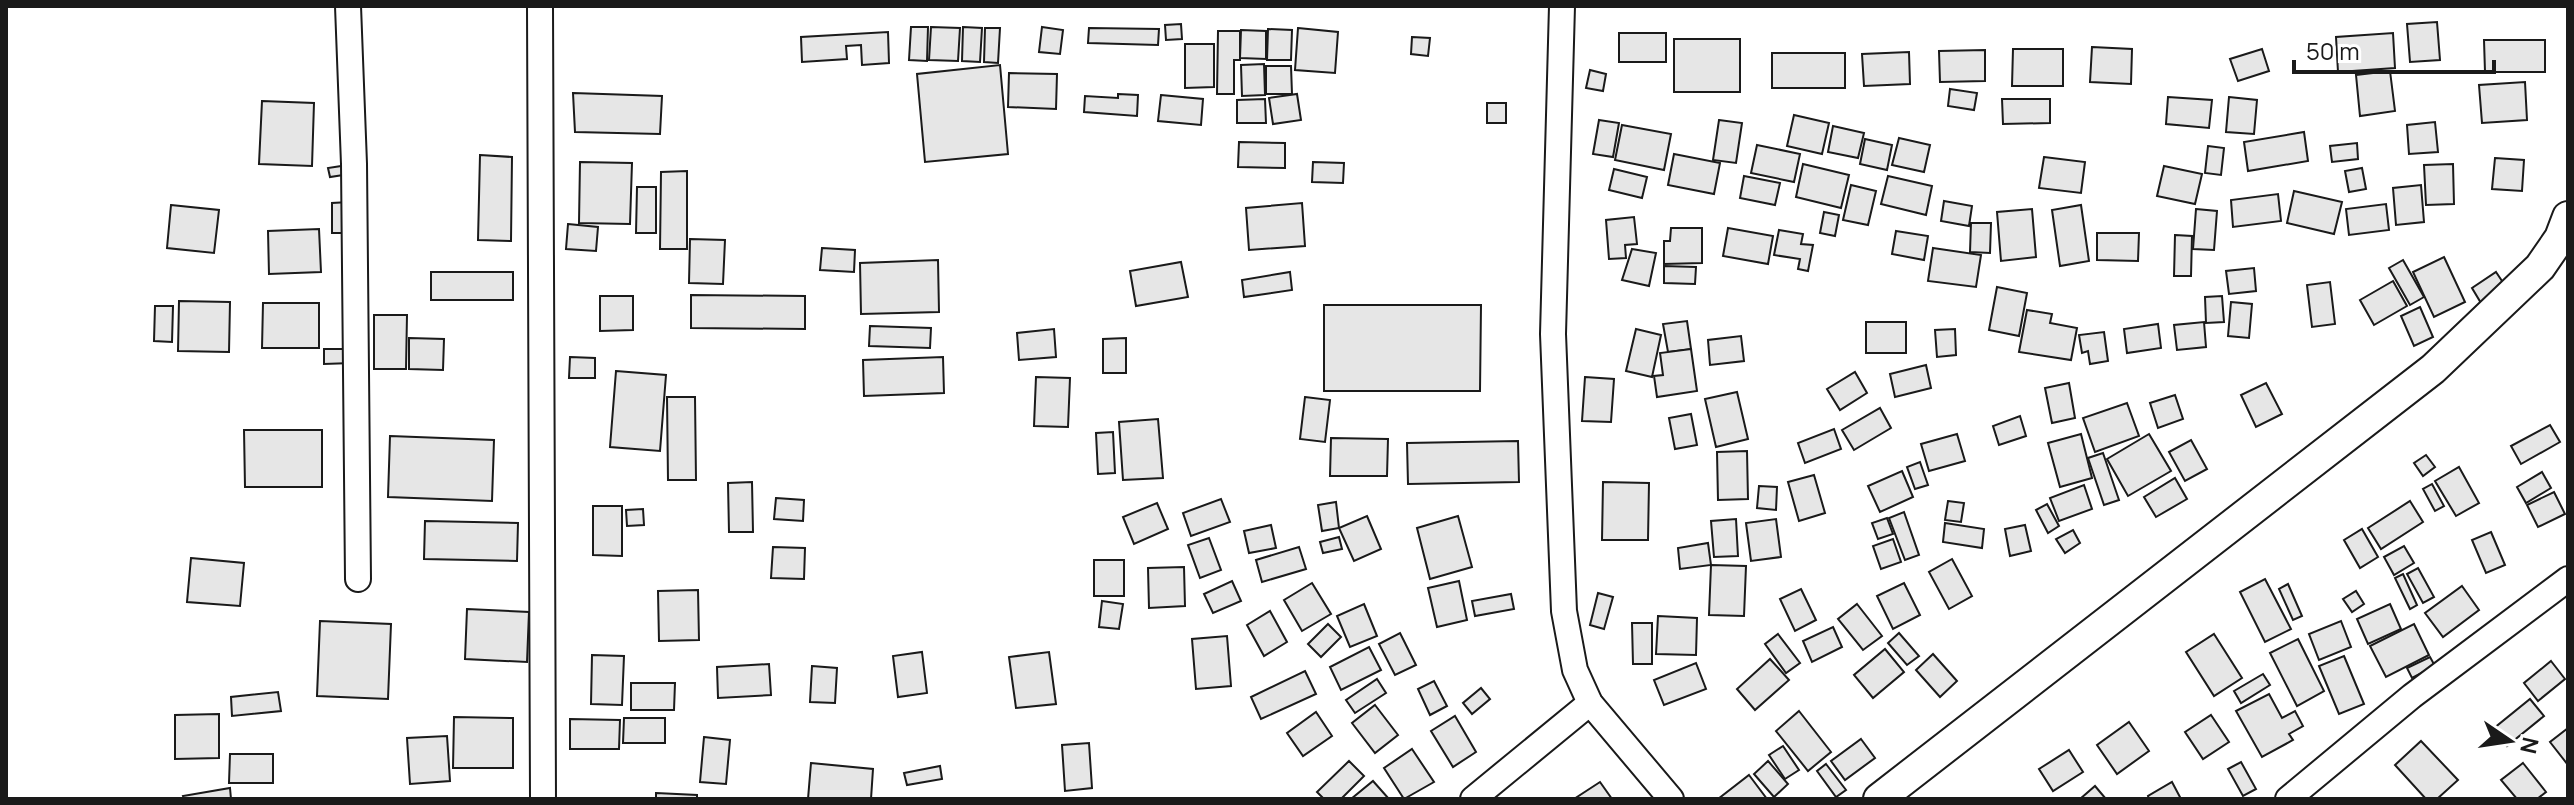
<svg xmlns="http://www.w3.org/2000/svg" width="2574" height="805" font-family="Manrope,sans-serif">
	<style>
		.building { fill: #e6e6e6; stroke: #1a1a1a; stroke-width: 2 }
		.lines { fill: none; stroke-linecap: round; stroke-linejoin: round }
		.minor-casing { stroke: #1a1a1a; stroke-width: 28 }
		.tertiary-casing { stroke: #1a1a1a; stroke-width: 34 }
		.minor { stroke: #fff; stroke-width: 24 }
		.tertiary { stroke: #fff; stroke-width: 30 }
	</style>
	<rect width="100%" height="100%" fill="#fff"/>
	<g class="building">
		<path d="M2437,22L2440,60L2410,62L2407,24Z"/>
		<path d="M1181,24L1182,39L1166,40L1165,25Z"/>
		<path d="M911,27H928L927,61L909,60Z"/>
		<path d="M931,27L960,28L958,61L929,60Z"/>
		<path d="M963,27L982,28L980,62L962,61Z"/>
		<path d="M1042,27L1063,30L1060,54L1039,52Z"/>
		<path d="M985,28H1000L998,63L984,62Z"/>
		<path d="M1089,28L1159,29L1158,45L1088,43Z"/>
		<path d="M1298,28L1338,32L1335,73L1295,70Z"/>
		<path d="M1268,29L1292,30L1291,60H1267Z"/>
		<path d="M1241,30L1266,31V59L1240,58Z"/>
		<path d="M1218,31H1240V60H1234V94H1217Z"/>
		<path d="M888,32L889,63L862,65L861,45L846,46L847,59L802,62L801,37Z"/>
		<rect x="1619" y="33" width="47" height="29"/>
		<path d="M2393,33L2395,68L2338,72L2336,37Z"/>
		<path d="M1412,37L1430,38L1428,56L1411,54Z"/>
		<rect x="1674" y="39" width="66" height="53"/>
		<path d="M2484,40H2545V72H2485Z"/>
		<path d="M1185,44H1214V87L1185,88Z"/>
		<path d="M2092,47L2132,49L2131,84L2090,82Z"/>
		<path d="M2013,49H2063V86H2012Z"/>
		<path d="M2262,49L2269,71L2238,81L2230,59Z"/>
		<path d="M1985,50V81L1940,82L1939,51Z"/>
		<path d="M1909,52L1910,84L1864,86L1862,54Z"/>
		<rect x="1772" y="53" width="73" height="35"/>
		<path d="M1264,64L1265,95L1242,96L1241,65Z"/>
		<path d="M1000,65L1008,154L925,162L917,74Z"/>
		<path d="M1266,66H1291L1292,94H1266Z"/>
		<path d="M1590,70L1606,74L1603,91L1586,88Z"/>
		<path d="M2390,71L2395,111L2360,116L2356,75Z"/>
		<path d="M1009,73L1057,74L1056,109L1008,107Z"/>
		<path d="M2525,82L2527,120L2482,123L2479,85Z"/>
		<path d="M1950,89L1977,93L1974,110L1948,106Z"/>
		<path d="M573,93L662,96L660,134L575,132Z"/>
		<path d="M1118,94L1138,95L1137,116L1084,112L1085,96L1118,98Z"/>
		<path d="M1297,94L1301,120L1273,124L1269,98Z"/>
		<path d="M1161,95L1203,99L1201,125L1158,121Z"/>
		<path d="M2168,97L2212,100L2209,128L2166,124Z"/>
		<path d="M2229,97L2257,100L2254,134L2226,132Z"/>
		<path d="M1265,99L1266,123H1237V100Z"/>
		<path d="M2002,99H2050V123L2003,124Z"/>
		<path d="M262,101L314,103L312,166L259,164Z"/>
		<rect x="1487" y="103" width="19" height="20"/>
		<path d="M1794,115L1829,123L1822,154L1787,146Z"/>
		<path d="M1599,120L1619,123L1613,157L1593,154Z"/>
		<path d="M1719,120L1742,123L1736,163L1713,160Z"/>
		<path d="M2435,122L2438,152L2409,154L2407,125Z"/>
		<path d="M1622,125L1671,134L1664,170L1615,160Z"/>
		<path d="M1833,126L1864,133L1858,158L1828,152Z"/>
		<path d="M2304,132L2308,161L2248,171L2244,142Z"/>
		<path d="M1899,138L1930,145L1924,172L1892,165Z"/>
		<path d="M1865,139L1892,145L1887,170L1860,164Z"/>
		<path d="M1239,142L1285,143V168L1238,167Z"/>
		<path d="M2357,143L2358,159L2332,162L2330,146Z"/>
		<path d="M1757,145L1800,154L1794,182L1751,173Z"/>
		<path d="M2208,146L2224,148L2221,175L2205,173Z"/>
		<path d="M1674,154L1720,163L1714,194L1668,185Z"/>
		<path d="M480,155L512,157L511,241L478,240Z"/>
		<path d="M2044,157L2085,162L2081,193L2039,188Z"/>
		<path d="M2495,158L2524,160L2522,191L2492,189Z"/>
		<path d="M580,162L632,163L630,224L579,223Z"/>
		<path d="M1313,162L1344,163L1343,183L1312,182Z"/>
		<path d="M1803,164L1849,175L1841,208L1796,197Z"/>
		<path d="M2453,164L2454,204L2426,205L2424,165Z"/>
		<path d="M348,165L350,174L330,177L328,168Z"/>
		<path d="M2164,166L2202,174L2195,204L2157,196Z"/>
		<path d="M2362,168L2366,189L2349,192L2345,171Z"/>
		<path d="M1614,169L1647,177L1642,198L1609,190Z"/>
		<path d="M687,171V249H660L661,172Z"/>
		<path d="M1744,176L1780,183L1775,205L1740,198Z"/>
		<path d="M1888,176L1932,186L1926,215L1881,204Z"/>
		<path d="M1851,185L1876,191L1868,225L1843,220Z"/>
		<path d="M2421,185L2424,222L2396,225L2393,188Z"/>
		<path d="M637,187H656V233H636Z"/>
		<path d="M2294,191L2342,202L2334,234L2287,223Z"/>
		<path d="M2278,194L2281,221L2233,227L2231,200Z"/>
		<path d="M1944,201L1972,206L1969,226L1941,221Z"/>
		<path d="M349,202V233H332V203Z"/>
		<path d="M1302,203L1305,246L1249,250L1246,208Z"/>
		<path d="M2386,204L2389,230L2349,235L2346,209Z"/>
		<path d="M171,205L219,210L214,253L167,248Z"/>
		<path d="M2081,205L2089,261L2060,266L2052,210Z"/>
		<path d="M2032,209L2036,257L2001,261L1997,212Z"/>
		<path d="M2196,209L2217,211L2214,250L2193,249Z"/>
		<path d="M1824,212L1839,215L1835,236L1820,233Z"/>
		<path d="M1634,217L1637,244L1625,245L1626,258L1609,259L1606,220Z"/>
		<path d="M1971,223H1991L1990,253L1970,252Z"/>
		<path d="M568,224L598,227L596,251L566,249Z"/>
		<path d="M1671,228H1702V263L1664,264V241H1670Z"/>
		<path d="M1728,228L1773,236L1768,264L1723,256Z"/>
		<path d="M319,229L321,272L269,274L268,231Z"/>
		<path d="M1779,230L1803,234L1801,244L1813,245L1808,271L1798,269L1800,259L1774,255Z"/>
		<path d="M1896,231L1928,236L1924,260L1892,254Z"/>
		<path d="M2097,233H2139L2138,261L2097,260Z"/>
		<path d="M2175,235L2192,236L2191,276H2174Z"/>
		<path d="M690,239L725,240L723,284L689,283Z"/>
		<path d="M822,248L855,250L854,272L820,270Z"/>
		<path d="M1933,248L1981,255L1976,287L1928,281Z"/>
		<path d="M1632,249L1656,253L1649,286L1622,280Z"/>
		<path d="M2444,257L2465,302L2434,317L2413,272Z"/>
		<path d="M938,260L939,312L861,314L860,263Z"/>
		<path d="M2403,260L2424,297L2410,305L2389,268Z"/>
		<path d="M1181,262L1188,297L1136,306L1130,271Z"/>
		<path d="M1664,266L1696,267L1695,284L1664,283Z"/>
		<path d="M2254,268L2256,291L2229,294L2226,271Z"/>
		<rect x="431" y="272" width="82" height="28"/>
		<path d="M1290,272L1292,290L1244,297L1242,280Z"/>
		<path d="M2496,272L2506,287L2481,303L2472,288Z"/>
		<path d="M2393,281L2407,306L2374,325L2360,300Z"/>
		<path d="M2330,282L2335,324L2312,327L2307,285Z"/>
		<path d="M1997,287L2027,293L2019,336L1989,330Z"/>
		<path d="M691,295L805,296V329L691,328Z"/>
		<path d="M600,296H633V330L600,331Z"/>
		<path d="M2222,296L2224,322L2206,323L2205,297Z"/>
		<path d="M179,301L230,302L229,352L178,351Z"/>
		<path d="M2231,302L2252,304L2249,338L2228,336Z"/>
		<path d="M263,303H319V348H262Z"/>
		<path d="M1324,305H1481L1480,391H1324Z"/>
		<path d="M155,306H173L172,342L154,341Z"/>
		<path d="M2420,307L2433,337L2414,346L2401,316Z"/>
		<path d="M2027,310L2052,314L2050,323L2077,328L2071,360L2019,352Z"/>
		<path d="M374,315H407L406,369H374Z"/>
		<path d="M1687,321L1691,349L1668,352L1663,324Z"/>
		<rect x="1866" y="322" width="40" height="31"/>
		<path d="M2204,322L2206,347L2177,350L2174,325Z"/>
		<path d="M2158,324L2161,348L2127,353L2124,329Z"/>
		<path d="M870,326L931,328L930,348L869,346Z"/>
		<path d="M1054,329L1056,357L1019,360L1017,333Z"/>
		<path d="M1636,329L1661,335L1652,377L1626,371Z"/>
		<path d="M1955,329L1956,355L1937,357L1935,330Z"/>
		<path d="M2104,332L2108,361L2090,364L2088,351L2082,353L2079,335Z"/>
		<path d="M1741,336L1744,361L1710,365L1708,340Z"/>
		<path d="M409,338L444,339L443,370L409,369Z"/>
		<path d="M1126,338V373H1103V339Z"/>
		<path d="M324,349H352V363L324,364Z"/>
		<path d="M1691,349L1697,391L1657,397L1654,376L1663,375L1660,353Z"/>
		<path d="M570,357L595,358V378H569Z"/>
		<path d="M943,357L944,393L864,396L863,360Z"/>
		<path d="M1926,365L1931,388L1895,397L1890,374Z"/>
		<path d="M616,371L666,375L660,451L610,447Z"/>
		<path d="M1855,372L1867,393L1840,410L1827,389Z"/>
		<path d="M1036,377L1070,378L1068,427L1034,426Z"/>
		<path d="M1585,377L1614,379L1611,422L1582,421Z"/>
		<path d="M2069,383L2075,418L2052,423L2045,388Z"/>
		<path d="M2266,383L2282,414L2256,427L2241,395Z"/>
		<path d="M1737,392L1748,439L1716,447L1705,399Z"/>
		<path d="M2175,395L2183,419L2158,428L2150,403Z"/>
		<path d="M667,397H695L696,480H668Z"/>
		<path d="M1305,397L1330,400L1325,442L1300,439Z"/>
		<path d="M2127,403L2139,436L2095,452L2083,418Z"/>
		<path d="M1880,408L1891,428L1854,450L1842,430Z"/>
		<path d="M1691,414L1697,445L1675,449L1669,418Z"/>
		<path d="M2020,416L2026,436L1999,445L1993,426Z"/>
		<path d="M1158,419L1163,478L1123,480L1119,422Z"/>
		<path d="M2550,425L2560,442L2521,464L2511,446Z"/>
		<path d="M1834,429L1841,449L1805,463L1798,443Z"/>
		<path d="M244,430H322V487H245Z"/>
		<path d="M1113,432L1115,473L1098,474L1096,433Z"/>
		<path d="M1957,434L1965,461L1929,471L1921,444Z"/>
		<path d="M2081,434L2092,478L2060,487L2048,443Z"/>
		<path d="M2149,434L2171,471L2128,496L2107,459Z"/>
		<path d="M390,436L494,440L492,501L388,497Z"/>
		<path d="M1331,438L1388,439L1387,476H1330Z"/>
		<path d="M2191,440L2207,469L2185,481L2169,452Z"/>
		<path d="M1518,441L1519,482L1408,484L1407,443Z"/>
		<path d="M1747,451L1748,499L1718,500L1717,452Z"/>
		<path d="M2103,453L2119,500L2104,505L2088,458Z"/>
		<path d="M2426,455L2435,467L2423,476L2414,463Z"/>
		<path d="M1920,462L1928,485L1915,489L1907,467Z"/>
		<path d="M2459,467L2479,503L2456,516L2435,481Z"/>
		<path d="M1902,471L1913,497L1880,512L1868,486Z"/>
		<path d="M2542,472L2551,488L2526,503L2517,487Z"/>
		<path d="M1814,475L1825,513L1799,521L1788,482Z"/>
		<path d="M2175,478L2187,499L2156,517L2144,497Z"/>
		<path d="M752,482L753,532H729L728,483Z"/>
		<path d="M1603,482L1649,483L1648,540H1602Z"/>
		<path d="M2432,484L2444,506L2435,511L2423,489Z"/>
		<path d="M2084,485L2092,509L2059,521L2050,498Z"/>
		<path d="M1759,486L1777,487L1776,510L1757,508Z"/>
		<path d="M2554,492L2565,514L2538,527L2527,505Z"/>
		<path d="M776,498L804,500L803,521L774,519Z"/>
		<path d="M1221,499L1230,522L1191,536L1183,513Z"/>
		<path d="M1948,501L1964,503L1961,522L1945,520Z"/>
		<path d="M2410,501L2423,522L2381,549L2368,528Z"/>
		<path d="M1336,502L1339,528L1322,531L1318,505Z"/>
		<path d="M1157,503L1168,529L1134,544L1123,517Z"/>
		<path d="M2047,504L2059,526L2048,533L2036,510Z"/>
		<path d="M593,506H622V556L593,555Z"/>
		<path d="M643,509L644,525L627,526L626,510Z"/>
		<path d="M1904,512L1919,555L1905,560L1889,518Z"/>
		<path d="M1367,516L1381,549L1354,561L1339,528Z"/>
		<path d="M1458,516L1472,567L1430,579L1417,528Z"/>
		<path d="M1887,518L1893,534L1878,539L1872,523Z"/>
		<path d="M1736,519L1738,556L1714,557L1711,521Z"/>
		<path d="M1776,519L1781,557L1751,561L1746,523Z"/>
		<path d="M425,521L518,523L517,561L424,559Z"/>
		<path d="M1945,523L1984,529L1982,548L1943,542Z"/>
		<path d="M1271,525L1276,548L1249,553L1244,531Z"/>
		<path d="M2025,525L2031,551L2010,556L2005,529Z"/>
		<path d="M2362,529L2378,557L2360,568L2344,540Z"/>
		<path d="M2073,530L2080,543L2065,553L2056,539Z"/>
		<path d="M2491,532L2505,565L2486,573L2472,540Z"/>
		<path d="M1339,537L1342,549L1323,553L1320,542Z"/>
		<path d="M1209,538L1221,570L1200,578L1188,545Z"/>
		<path d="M1893,539L1901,562L1881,569L1873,546Z"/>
		<path d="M1708,543L1711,565L1680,569L1678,548Z"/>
		<path d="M2404,546L2414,563L2394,575L2384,557Z"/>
		<path d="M773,547L805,548L804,579L771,578Z"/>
		<path d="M1299,547L1306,569L1262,582L1256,560Z"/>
		<path d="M191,558L244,563L240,606L187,602Z"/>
		<path d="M1952,559L1972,596L1949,609L1929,572Z"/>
		<rect x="1094" y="560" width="30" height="36"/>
		<path d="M1711,565L1746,566L1744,616L1709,615Z"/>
		<path d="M1184,567L1185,606L1149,608L1148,568Z"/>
		<path d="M2418,568L2434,597L2423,603L2407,574Z"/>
		<path d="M2403,574L2417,605L2410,609L2395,578Z"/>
		<path d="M2265,579L2291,629L2265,642L2240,592Z"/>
		<path d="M1232,581L1241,601L1213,613L1204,594Z"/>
		<path d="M1459,581L1467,620L1437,627L1428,588Z"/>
		<path d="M1312,583L1331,614L1302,631L1284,600Z"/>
		<path d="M1904,583L1920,615L1893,629L1877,596Z"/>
		<path d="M2288,584L2302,616L2293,620L2279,589Z"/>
		<path d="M2462,586L2479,610L2443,637L2425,613Z"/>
		<path d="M1801,589L1816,620L1795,631L1780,599Z"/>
		<path d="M698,590L699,640L659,641L658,591Z"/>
		<path d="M2356,591L2364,604L2352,612L2343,599Z"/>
		<path d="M1598,593L1613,597L1604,629L1590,625Z"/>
		<path d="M1511,594L1514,609L1475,616L1472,601Z"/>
		<path d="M1102,601L1123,604L1119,629L1099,627Z"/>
		<path d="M1364,604L1377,636L1350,647L1337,616Z"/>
		<path d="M1857,604L1882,636L1863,650L1838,619Z"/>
		<path d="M2390,604L2401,629L2368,644L2357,619Z"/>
		<path d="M467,609L529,612L527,662L465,659Z"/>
		<path d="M1270,611L1287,642L1264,656L1247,625Z"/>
		<path d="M1658,616L1697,618L1696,655L1656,654Z"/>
		<path d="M320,621L391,624L388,699L317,696Z"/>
		<path d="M2341,621L2351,647L2319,660L2309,634Z"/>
		<path d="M1632,623H1652V664H1633Z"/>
		<path d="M1328,624L1341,637L1321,657L1308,644Z"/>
		<path d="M2414,624L2429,655L2386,677L2370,646Z"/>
		<path d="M1833,627L1842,647L1812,662L1803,641Z"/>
		<path d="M1400,633L1416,665L1395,675L1379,644Z"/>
		<path d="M1899,633L1919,656L1907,665L1888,643Z"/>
		<path d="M1778,634L1800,663L1786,673L1765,644Z"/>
		<path d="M2214,634L2242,678L2214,696L2186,652Z"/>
		<path d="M1227,636L1231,686L1196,689L1192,639Z"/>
		<path d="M2298,639L2324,691L2297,706L2270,653Z"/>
		<path d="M1369,647L1381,670L1341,690L1330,667Z"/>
		<path d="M1885,649L1904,672L1873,698L1854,675Z"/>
		<path d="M922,652L927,693L898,697L893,656Z"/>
		<path d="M1049,652L1056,704L1016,708L1009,657Z"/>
		<path d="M1933,654L1957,681L1940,697L1916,670Z"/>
		<path d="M592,655L624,656L622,705L591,704Z"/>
		<path d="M2344,656L2364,704L2339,714L2319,666Z"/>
		<path d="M2430,657L2435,666L2412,678L2407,668Z"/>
		<path d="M1770,659L1789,680L1755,710L1737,689Z"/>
		<path d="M2551,661L2565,679L2538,701L2524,683Z"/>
		<path d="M1696,663L1706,689L1664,705L1654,680Z"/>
		<path d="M769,664L771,695L718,698L717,667Z"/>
		<path d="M812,666L837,668L835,703L810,702Z"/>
		<path d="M1305,671L1316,694L1261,719L1251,697Z"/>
		<path d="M2263,674L2270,685L2241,703L2234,691Z"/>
		<path d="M1377,679L1386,693L1355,713L1346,700Z"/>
		<path d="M1434,681L1447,706L1430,715L1418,689Z"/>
		<path d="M631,683H675L674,710H631Z"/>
		<path d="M1481,688L1490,699L1472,714L1463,703Z"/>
		<path d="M278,692L281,711L232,716L231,697Z"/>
		<path d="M2269,694L2282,718L2295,711L2303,726L2289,734L2293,740L2262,757L2236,711Z"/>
		<path d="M2530,699L2544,716L2507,746L2493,729Z"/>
		<path d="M1375,705L1398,735L1375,753L1352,723Z"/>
		<path d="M1799,711L1831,752L1808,771L1776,731Z"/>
		<path d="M1316,712L1332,736L1303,756L1287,733Z"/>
		<path d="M219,714V758L175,759V715Z"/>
		<path d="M2211,715L2229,742L2203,759L2185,732Z"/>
		<path d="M1455,716L1476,752L1453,767L1431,731Z"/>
		<path d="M454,717L513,718V768H453Z"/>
		<path d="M624,718H665V743H623Z"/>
		<path d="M570,719L620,720L619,749H570Z"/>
		<path d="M2129,722L2149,751L2117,774L2097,745Z"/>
		<path d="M2568,728V765L2550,742Z"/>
		<path d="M447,736L450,781L410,784L407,738Z"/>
		<path d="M704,737L730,740L726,784L700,782Z"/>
		<path d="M1861,739L1875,758L1845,780L1831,761Z"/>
		<path d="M2421,741L2458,780L2437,799H2426L2395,765Z"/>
		<path d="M1089,743L1092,788L1065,791L1062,745Z"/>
		<path d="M1783,746L1799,770L1785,779L1769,755Z"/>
		<path d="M1412,749L1434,782L1404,799L1384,768Z"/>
		<path d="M2069,750L2083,772L2053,791L2039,769Z"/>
		<path d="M230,754H273V783H229Z"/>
		<path d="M1349,761L1364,776L1341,799H1324L1317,792Z"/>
		<path d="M1768,761L1788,784L1774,797L1754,774Z"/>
		<path d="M2241,762L2256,789L2243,796L2228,769Z"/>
		<path d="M811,763L873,769L871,799H808Z"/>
		<path d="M2523,763L2546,792L2537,799H2517L2501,780Z"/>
		<path d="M1826,764L1846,790L1836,797L1817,771Z"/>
		<path d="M940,766L942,779L907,785L904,773Z"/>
		<path d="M1749,775L1767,799H1718Z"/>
		<path d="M1373,781L1389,799H1351Z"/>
		<path d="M1600,782L1612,799H1574Z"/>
		<path d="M2172,782L2181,799H2149L2148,796Z"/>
		<path d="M2095,786L2106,799H2080Z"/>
		<path d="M230,788L231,799H184L183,796Z"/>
		<path d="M656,793L697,795V799H656Z"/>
	</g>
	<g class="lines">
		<defs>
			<g id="minor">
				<path d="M348,6L354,164L358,579"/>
				<path d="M540,6L543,799"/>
				<path d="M1562,6L1553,334L1564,611L1575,670L1590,703L1671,799"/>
				<path d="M1473,799L1590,703"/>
				<path d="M2288,799L2412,696L2568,579"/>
			</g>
			<path id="tertiary" d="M1879,799L2433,369L2540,267L2560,238L2568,217"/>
		</defs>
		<use href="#minor" class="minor-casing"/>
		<use href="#tertiary" class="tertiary-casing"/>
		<use href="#minor" class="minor"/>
		<use href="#tertiary" class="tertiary"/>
	</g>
	<rect width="2574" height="805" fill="none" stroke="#1a1a1a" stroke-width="16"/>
	<g transform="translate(2510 741) rotate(103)" stroke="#ffffff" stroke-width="6" paint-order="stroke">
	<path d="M0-6L14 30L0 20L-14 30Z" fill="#1a1a1a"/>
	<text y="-12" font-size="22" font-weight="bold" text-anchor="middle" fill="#1a1a1a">N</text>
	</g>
	<path d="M2294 60v12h200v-12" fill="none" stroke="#1a1a1a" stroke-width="4"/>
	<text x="2306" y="60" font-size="24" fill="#1a1a1a" stroke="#ffffff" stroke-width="6" paint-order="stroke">50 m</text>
</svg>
